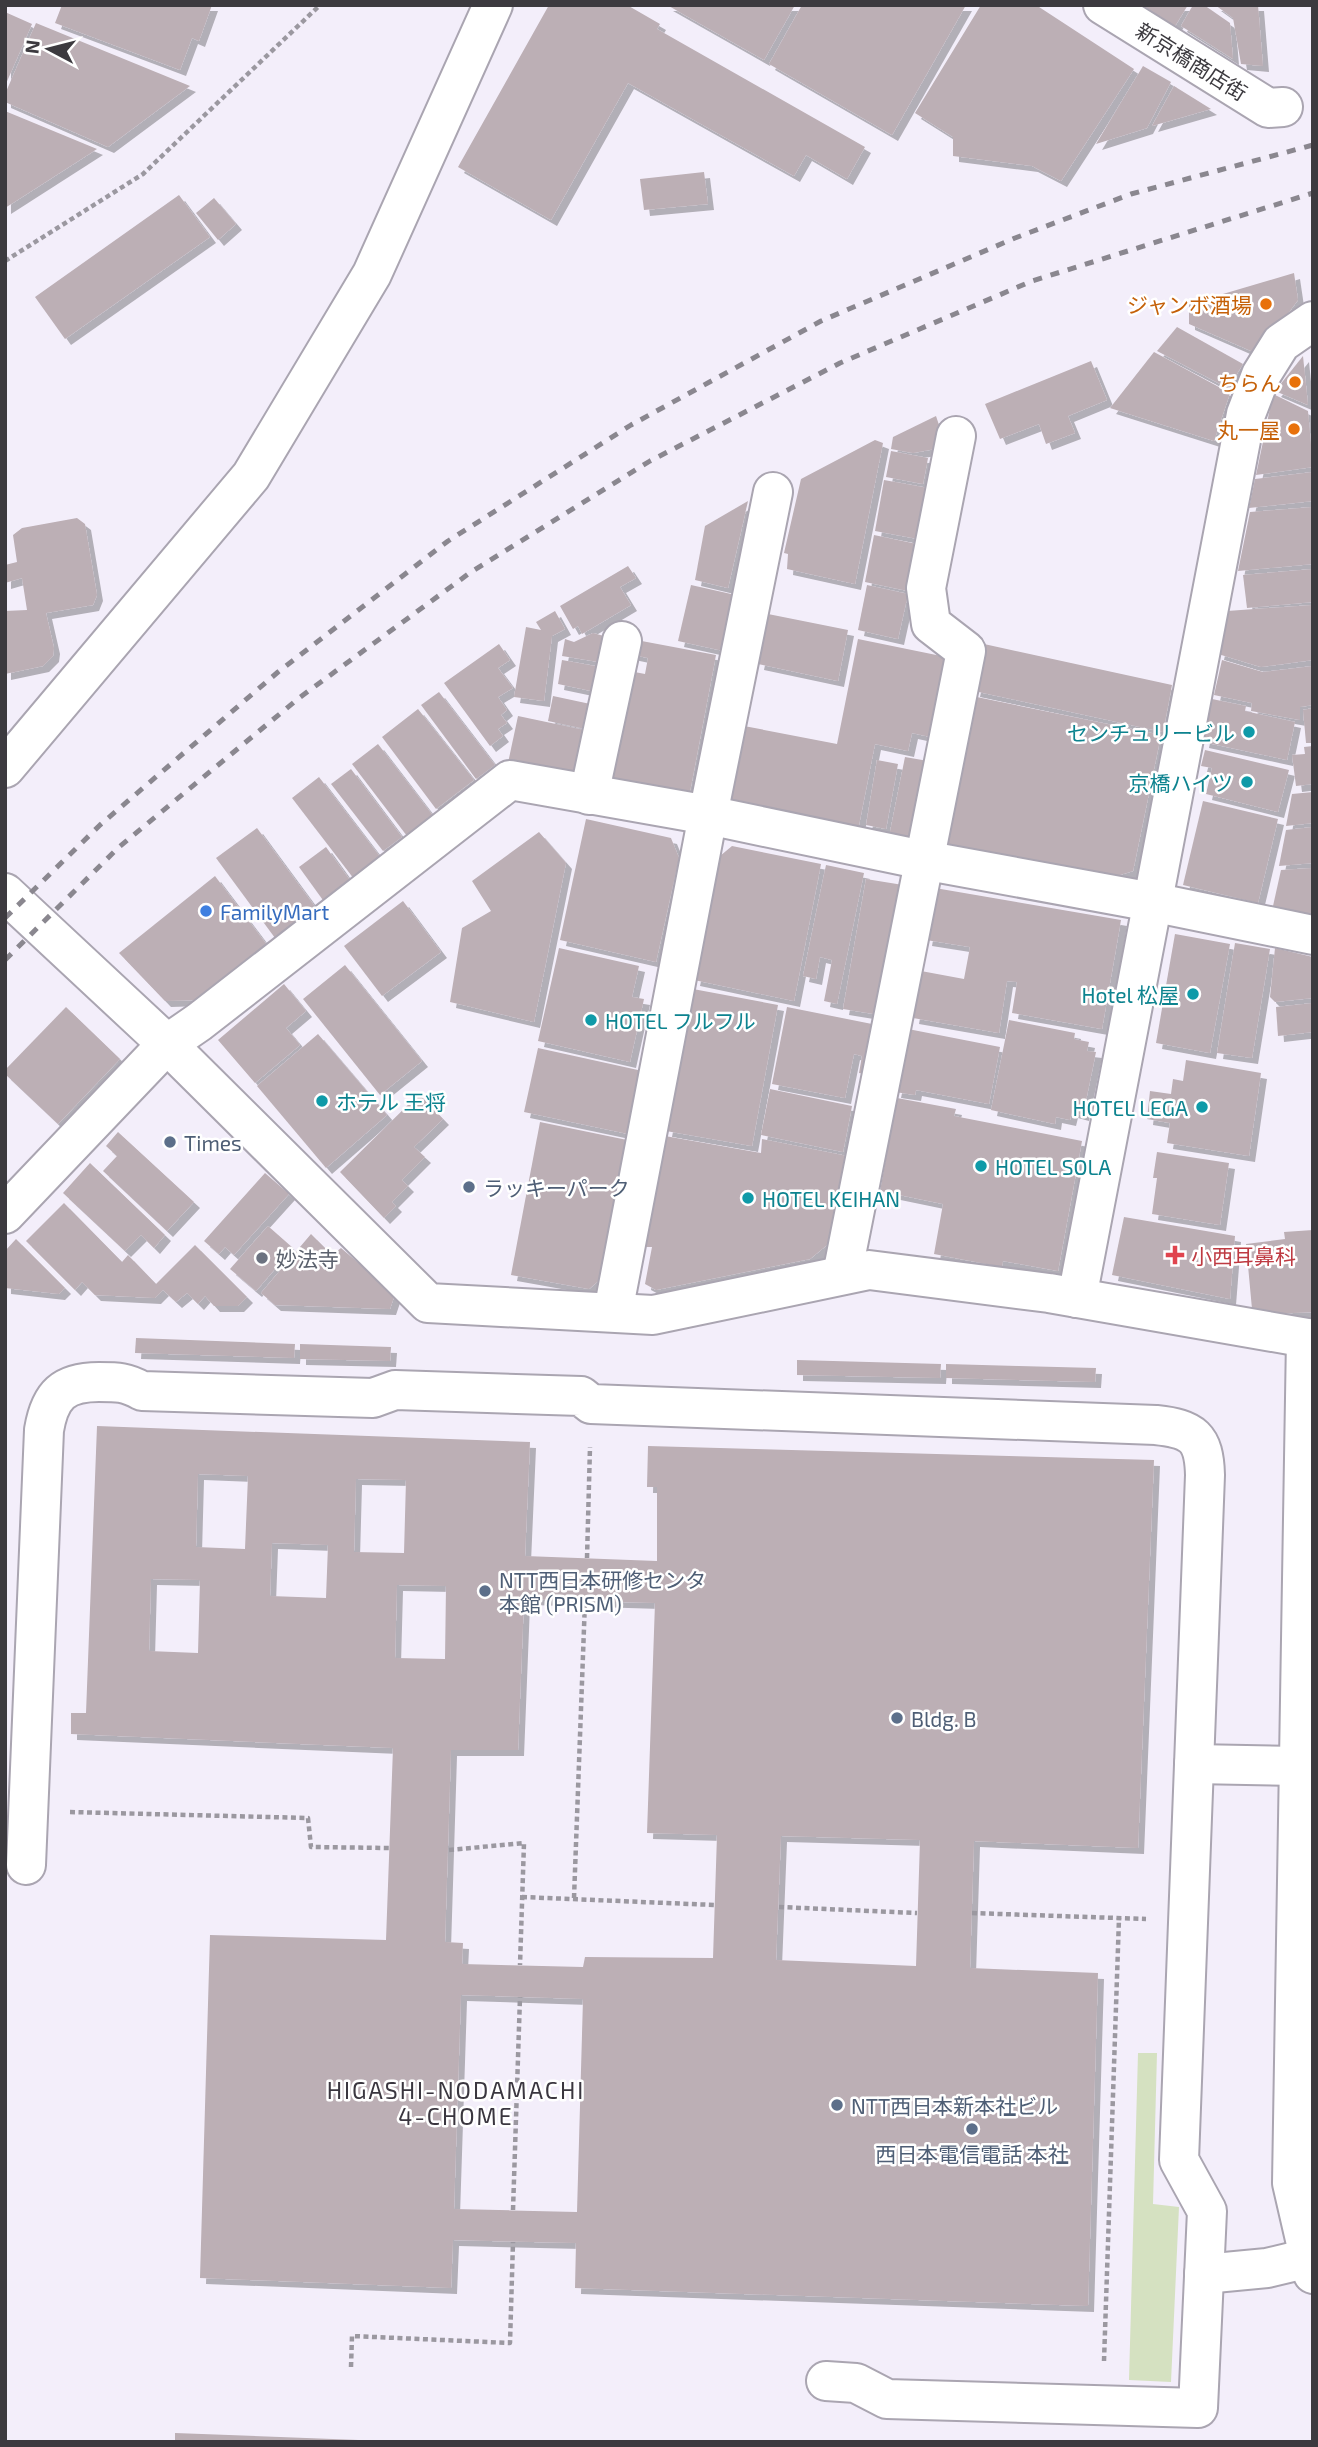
<svg xmlns="http://www.w3.org/2000/svg" width="1318" height="2447" font-family="'Exo 2','Noto Sans JP',sans-serif">
	<style>
		.green { fill: #d5e1c1 }
		.building { fill: #bcafb5; fill-rule: evenodd; filter: url(#shadow) }
		.lines { fill: none; stroke-linecap: round; stroke-linejoin: round }
		.minor-casing { stroke: #aaa5b1; stroke-width: 42 }
		.path { stroke: #9b98a0; stroke-width: 4.5; stroke-dasharray: 5 3.5; stroke-linecap: butt }
		.minor { stroke: #fff; stroke-width: 38 }
		.rail { stroke: #8a878f; stroke-width: 5; stroke-dasharray: 9 9; stroke-linecap: butt }
		.food-dot { fill: #e8710a; stroke: #fff; stroke-width: 2.5 }
		.culture-dot { fill: #0f9aa8; stroke: #fff; stroke-width: 2.5 }
		.shop-dot { fill: #3f7fe0; stroke: #fff; stroke-width: 2.5 }
		.service-dot { fill: #5c6f8a; stroke: #fff; stroke-width: 2.5 }
		.health-dot { fill: #e0444e; stroke: #fff; stroke-width: 2.5 }
		.worship-dot { fill: #6b7280; stroke: #fff; stroke-width: 2.5 }
		.labels { text-anchor: middle; dominant-baseline: central; stroke-width: 5; stroke-linejoin: round; paint-order: stroke }
		.street-label { font-size: 21px; fill: #3c3a3f; stroke: #fff }
		.food-label { font-size: 21px; fill: #c56008; stroke: #fff; text-anchor: end }
		.culture-label { font-size: 21px; fill: #0d838f; stroke: #fff; text-anchor: end }
		.shop-label { font-size: 21px; fill: #366cbe; stroke: #fff; text-anchor: start }
		.service-label { font-size: 21px; fill: #4e5e75; stroke: #fff; text-anchor: start }
		.health-label { font-size: 21px; fill: #be3a42; stroke: #fff; text-anchor: start }
		.worship-label { font-size: 21px; fill: #5b616d; stroke: #fff; text-anchor: start }
		.neighbourhood-label { font-size: 23px; letter-spacing: 2px; fill: #3a363f; stroke: #fff }
	</style>
	<defs>
		<filter id="shadow"><feDropShadow dx="6" dy="6" stdDeviation="0" flood-color="#0004"/></filter>
	</defs>
	<rect width="100%" height="100%" fill="#f3eefa"/>
	<path class="green" d="M1138,2053H1157L1153,2204L1179,2207L1171,2382L1129,2380Z"/>
	<g class="building">
		<path d="M62,5H212L199,41L192,38L180,70L55,23Z"/>
		<path d="M549,5H627L660,24L657,29L865,147L847,179L806,155L794,176L628,83L551,220L458,167Z"/>
		<path d="M667,5H795L764,60Z"/>
		<path d="M802,5H966L892,135L769,64Z"/>
		<path d="M981,5H1036L1134,69L1061,181L1032,166L953,156V137L915,113Z"/>
		<path d="M1142,5H1188L1175,26Z"/>
		<path d="M1193,5H1204L1230,23L1233,59L1181,26Z"/>
		<path d="M1215,5H1258L1263,66L1241,64L1233,18Z"/>
		<path d="M5,12L32,24L5,86Z"/>
		<path d="M36,23L190,86L108,147L5,102V94Z"/>
		<path d="M1143,66L1171,82L1147,128L1096,144Z"/>
		<path d="M1174,86L1211,109L1152,126Z"/>
		<path d="M5,111L97,149L5,208Z"/>
		<path d="M704,172L708,204L644,210L640,179Z"/>
		<path d="M179,195L210,237L65,339L35,297Z"/>
		<path d="M214,198L236,224L218,240L196,213Z"/>
		<path d="M1294,273L1298,300L1258,354L1189,324V304Z"/>
		<path d="M1177,327L1243,364L1228,388L1157,351Z"/>
		<path d="M1154,352L1230,393L1214,441L1110,408Z"/>
		<path d="M1303,356L1308,405L1275,391Z"/>
		<path d="M1091,361L1107,400L1068,416L1075,433L1046,444L1039,424L1000,439L985,404Z"/>
		<path d="M1273,394L1308,411L1313,467L1256,475Z"/>
		<path d="M936,416L940,428L935,449L913,453L891,449L893,437Z"/>
		<path d="M875,440L883,443L855,584L787,569L788,554L784,553L801,479Z"/>
		<path d="M891,451L928,458L923,484L886,477Z"/>
		<path d="M1313,472V501L1249,508L1255,479Z"/>
		<path d="M884,480L928,488L918,539L875,531Z"/>
		<path d="M748,501L728,588L695,580L705,526Z"/>
		<path d="M1313,507V564L1238,571L1250,512Z"/>
		<path d="M77,518L85,524L97,595L93,605L46,613L54,648L53,656L43,666L5,674V611L27,610L22,578L5,583V565L17,562L13,535L22,528Z"/>
		<path d="M874,535L917,544L908,591L865,582Z"/>
		<path d="M628,566L636,578L620,587L631,605L582,634L578,626L573,629L560,606Z"/>
		<path d="M1313,569V602L1247,608L1243,575Z"/>
		<path d="M691,585L740,596L728,652L678,641Z"/>
		<path d="M867,585L908,594L898,639L858,630Z"/>
		<path d="M1313,605V660L1261,667L1218,654L1227,611Z"/>
		<path d="M555,611L565,629L552,636L544,701L514,697L526,627L541,630L536,622Z"/>
		<path d="M768,614L848,630L838,681L758,664Z"/>
		<path d="M593,633L611,638L605,663L562,656L565,639L574,642Z"/>
		<path d="M631,639L716,655L689,797L603,780L624,670L645,674L648,658L629,654Z"/>
		<path d="M858,639L951,658L935,738L912,733L908,751L875,744L858,830L729,803L744,726L837,744Z"/>
		<path d="M499,644L510,660L498,668L513,688L498,697L507,710L501,715L507,723L498,729L503,736L490,746L444,683Z"/>
		<path d="M984,644L1172,685L1163,732L974,691Z"/>
		<path d="M562,660L606,668L601,693L558,684Z"/>
		<path d="M1222,660L1263,672L1313,666V705L1300,707V720L1251,711L1252,703L1214,695Z"/>
		<path d="M439,692L495,765L476,779L421,705Z"/>
		<path d="M553,696L595,705L590,730L548,721Z"/>
		<path d="M972,696L1161,735L1133,871L1110,878L942,844Z"/>
		<path d="M1212,699L1246,706L1245,711L1295,722L1287,760L1203,742Z"/>
		<path d="M1313,708V743H1306L1303,710Z"/>
		<path d="M418,709L474,780L436,809L382,737Z"/>
		<path d="M518,716L589,731L580,778L508,763Z"/>
		<path d="M378,744L434,817L407,836L352,764Z"/>
		<path d="M1313,746V784L1296,786L1292,755L1305,754L1304,747Z"/>
		<path d="M1205,750L1289,770L1278,812L1206,794L1212,768L1201,766Z"/>
		<path d="M905,757L928,761L913,841L889,837Z"/>
		<path d="M877,760L898,764L886,829L866,825Z"/>
		<path d="M351,769L402,837L383,851L331,784Z"/>
		<path d="M319,777L381,858L354,879L292,798Z"/>
		<path d="M1313,792V823L1286,826L1292,794Z"/>
		<path d="M1203,801L1278,819L1258,903L1183,885Z"/>
		<path d="M586,819L671,838L679,858L656,962L560,940Z"/>
		<path d="M1313,827V863L1279,866L1286,830Z"/>
		<path d="M257,828L316,908L275,938L216,858Z"/>
		<path d="M539,832L566,863L534,1022L450,1002L462,928L491,911L472,881Z"/>
		<path d="M732,846L821,864L794,1001L694,980L720,856Z"/>
		<path d="M326,847L352,883L325,903L299,867Z"/>
		<path d="M826,865L864,873L837,1004L824,1001L832,960L820,957L816,979L803,976Z"/>
		<path d="M1313,868V915L1273,906L1281,870Z"/>
		<path d="M215,876L267,945L196,1000L165,1001L119,953Z"/>
		<path d="M866,879L903,885L880,1015L843,1009Z"/>
		<path d="M935,888L1121,920L1102,1029L1012,1013L1017,982L1007,981L999,1033L913,1018L921,971L964,979L970,947L926,940Z"/>
		<path d="M403,901L441,952L382,996L344,946Z"/>
		<path d="M1175,934L1230,944L1210,1053L1156,1043Z"/>
		<path d="M1235,943L1270,949L1252,1058L1217,1053Z"/>
		<path d="M559,948L639,966L632,997L644,999L630,1062L538,1041Z"/>
		<path d="M1275,948L1313,957V998L1275,1002L1270,997Z"/>
		<path d="M345,965L422,1061L380,1095L303,999Z"/>
		<path d="M284,984L306,1011L286,1028L300,1045L255,1083L218,1040Z"/>
		<path d="M693,989L778,1005L752,1146L666,1131Z"/>
		<path d="M1313,1003V1032L1278,1036L1276,1007Z"/>
		<path d="M66,1007L120,1059L58,1124L5,1074V1070Z"/>
		<path d="M787,1007L877,1025L867,1074L859,1073L862,1056L854,1054L845,1098L772,1084Z"/>
		<path d="M1009,1020L1075,1033L1074,1039L1089,1042L1087,1051L1096,1052L1083,1115L1072,1112L1070,1120L1056,1117L1055,1124L991,1110Z"/>
		<path d="M908,1029L1000,1047L989,1104L916,1090L915,1095L895,1092Z"/>
		<path d="M318,1034L387,1115L326,1168L257,1086Z"/>
		<path d="M538,1048L647,1072L633,1135L524,1112Z"/>
		<path d="M1186,1060L1261,1073L1249,1156L1167,1143L1170,1123L1147,1119L1150,1091L1171,1094L1173,1079L1183,1081Z"/>
		<path d="M770,1089L852,1106L843,1152L761,1135Z"/>
		<path d="M419,1094L443,1119L414,1147L425,1157L402,1180L408,1186L392,1202L396,1206L384,1218L340,1172Z"/>
		<path d="M897,1098L956,1109L954,1116L1082,1141L1058,1271L1003,1261L1002,1267L934,1254L943,1204L880,1191Z"/>
		<path d="M540,1122L632,1141L603,1277L589,1289L511,1275Z"/>
		<path d="M118,1132L194,1202L167,1231L103,1171L117,1156L106,1146Z"/>
		<path d="M665,1136L761,1153L762,1139L852,1157L833,1240L810,1259L656,1290L645,1284L652,1247H646Z"/>
		<path d="M1157,1152L1229,1163L1220,1225L1152,1214L1157,1178H1153Z"/>
		<path d="M90,1163L165,1235L154,1248L141,1235L125,1251L63,1193Z"/>
		<path d="M265,1173L289,1194L234,1255L225,1247L219,1254L204,1241Z"/>
		<path d="M64,1203L122,1262L128,1255L156,1284L195,1245L247,1297L238,1306H214L205,1296L198,1304L187,1293L176,1302L163,1290L155,1298L95,1295L82,1282L75,1290L26,1241Z"/>
		<path d="M1124,1217L1235,1236L1230,1299L1112,1275Z"/>
		<path d="M268,1226L293,1248L256,1291L230,1269Z"/>
		<path d="M1313,1230V1312L1273,1314L1252,1309L1246,1244L1285,1239L1284,1232Z"/>
		<path d="M311,1234L332,1255L341,1248L395,1294L390,1309L275,1305L261,1293Z"/>
		<path d="M16,1239L65,1288L59,1294L5,1288V1251Z"/>
		<path d="M136,1338L295,1344L294,1358L135,1353Z"/>
		<path d="M300,1344L391,1347L390,1361L300,1359Z"/>
		<path d="M797,1360L941,1364L940,1378L797,1375Z"/>
		<path d="M946,1364L1096,1368L1095,1382L946,1378Z"/>
		<path d="M97,1426L530,1442L525,1556L657,1561V1487H647L648,1446L1154,1460L1138,1848L974,1841L970,1968L1098,1973L1088,2306L575,2288L576,2243L453,2240L451,2288L200,2278L210,1935L386,1940L393,1748L71,1734V1713H86ZM198,1474L248,1476L245,1549L196,1547ZM356,1479L406,1480L404,1553L354,1552ZM272,1543L328,1545L326,1598L270,1596ZM151,1579L200,1580L198,1653L149,1651ZM397,1585L446,1586L445,1659L395,1658ZM524,1599L655,1603L647,1833L717,1835L713,1958L585,1957L583,1967L462,1964L463,1943L445,1942L451,1750H518ZM781,1836L920,1840L916,1966L776,1960ZM461,1995L583,1999L577,2212L454,2209Z"/>
		<path d="M175,2433L359,2440V2442H175Z"/>
	</g>
	<g class="lines">
		<defs>
			<g id="minor">
				<path d="M1103,5L1268,108L1283,107"/>
				<path d="M5,768L251,476L372,274L493,5"/>
				<path d="M589,795L622,641"/>
				<path d="M5,893L167,1044L428,1303L653,1315L869,1270L1049,1293L1313,1339"/>
				<path d="M5,1214L167,1044L199,1022L510,780L708,815L923,860L1152,902L1313,935"/>
				<path d="M842,1275L966,651L931,624L926,588L956,436"/>
				<path d="M1077,1298L1246,414L1261,375L1281,343L1313,321"/>
				<path d="M613,1312L708,815L773,492"/>
				<path d="M1306,1338L1292,2183L1313,2274"/>
				<path d="M1194,1764L1298,1766"/>
				<path d="M26,1865L44,1430C50,1395 63,1382 99,1382C118,1382 126,1382 142,1391L373,1398L395,1390L581,1396L591,1404L1156,1425C1193,1429 1204,1437 1205,1475L1179,2160L1207,2211L1198,2408L887,2399L856,2383L826,2381"/>
				<path d="M1204,2274L1267,2268L1313,2257"/>
			</g>
		</defs>
		<use href="#minor" class="minor-casing"/>
		<g class="path">
			<path d="M5,261L143,174L320,5"/>
			<path d="M587,1558L590,1447"/>
			<path d="M70,1812L308,1818L311,1847L390,1848"/>
			<path d="M449,1850L524,1843L520,1965"/>
			<path d="M522,1897L715,1905"/>
			<path d="M574,1898L585,1601"/>
			<path d="M779,1907L917,1913"/>
			<path d="M972,1913L1146,1919"/>
			<path d="M513,2210L520,1997"/>
			<path d="M1104,2361L1119,1918"/>
			<path d="M351,2367L352,2336L510,2343L513,2242"/>
		</g>
		<use href="#minor" class="minor"/>
		<g class="rail">
			<path d="M5,918L100,825L278,672L448,541L631,425L821,321L1015,238L1131,194L1313,145"/>
			<path d="M5,960L119,847L299,698L471,572L650,461L840,363L1032,281L1313,193"/>
		</g>
	</g>
	<g class="food-dot">
		<circle cx="1266" cy="304" r="7"/>
		<circle cx="1295" cy="382" r="7"/>
		<circle cx="1294" cy="429" r="7"/>
	</g>
	<g class="culture-dot">
		<circle cx="1249" cy="732" r="7"/>
		<circle cx="1247" cy="782" r="7"/>
		<circle cx="1193" cy="994" r="7"/>
		<circle cx="591" cy="1020" r="7"/>
		<circle cx="322" cy="1101" r="7"/>
		<circle cx="1202" cy="1107" r="7"/>
		<circle cx="981" cy="1166" r="7"/>
		<circle cx="748" cy="1198" r="7"/>
	</g>
	<circle class="shop-dot" cx="206" cy="911" r="7"/>
	<g class="service-dot">
		<circle cx="170" cy="1142" r="7"/>
		<circle cx="469" cy="1187" r="7"/>
		<circle cx="485" cy="1591" r="7"/>
		<circle cx="897" cy="1718" r="7"/>
		<circle cx="837" cy="2105" r="7"/>
		<circle cx="972" cy="2129" r="7"/>
	</g>
	<path class="health-dot" d="M1171.5 1244.5h7v7h7v7h-7v7h-7v-7h-7v-7h7z"/>
	<circle class="worship-dot" cx="262" cy="1258" r="7"/>
	<g class="labels">
		<g class="street-label">
			<text transform="translate(1192 61) rotate(32)">新京橋商店街</text>
		</g>
		<g class="food-label">
			<text x="1252" y="304">ジャンボ酒場</text>
			<text x="1281" y="382">ちらん</text>
			<text x="1280" y="429">丸一屋</text>
		</g>
		<g class="culture-label">
			<text x="1235" y="732">センチュリービル</text>
			<text x="1233" y="782">京橋ハイツ</text>
			<text x="1179" y="994">Hotel 松屋</text>
			<text x="605" y="1020" text-anchor="start">HOTEL フルフル</text>
			<text x="336" y="1101" text-anchor="start">ホテル 王将</text>
			<text x="1188" y="1107">HOTEL LEGA</text>
			<text x="995" y="1166" text-anchor="start">HOTEL SOLA</text>
			<text x="762" y="1198" text-anchor="start">HOTEL KEIHAN</text>
		</g>
		<g class="shop-label">
			<text x="220" y="911">FamilyMart</text>
		</g>
		<g class="service-label">
			<text x="184" y="1142">Times</text>
			<text x="483" y="1187">ラッキーパーク</text>
			<text x="499" y="1579">NTT西日本研修センタ<tspan x="499" dy="24">本館 (PRISM)</tspan></text>
			<text x="911" y="1718">Bldg. B</text>
			<text x="851" y="2105">NTT西日本新本社ビル</text>
			<text x="972" y="2153" text-anchor="middle">西日本電信電話 本社</text>
		</g>
		<g class="health-label">
			<text x="1191" y="1255">小西耳鼻科</text>
		</g>
		<g class="worship-label">
			<text x="276" y="1258">妙法寺</text>
		</g>
		<g class="neighbourhood-label">
			<text x="456" y="2090">HIGASHI-NODAMACHI<tspan x="456" dy="26">4-CHOME</tspan></text>
		</g>
	</g>
	<rect width="1318" height="2447" fill="none" stroke="#3c3a3f" stroke-width="14"/>
	<g transform="translate(49 49) rotate(277)" stroke="#ffffff" stroke-width="5" paint-order="stroke">
	<path d="M0-5L12 26L0 18L-12 26Z" fill="#3c3a3f"/>
	<text y="-10" font-size="19" font-weight="bold" text-anchor="middle" fill="#3c3a3f">N</text>
	</g>
</svg>
